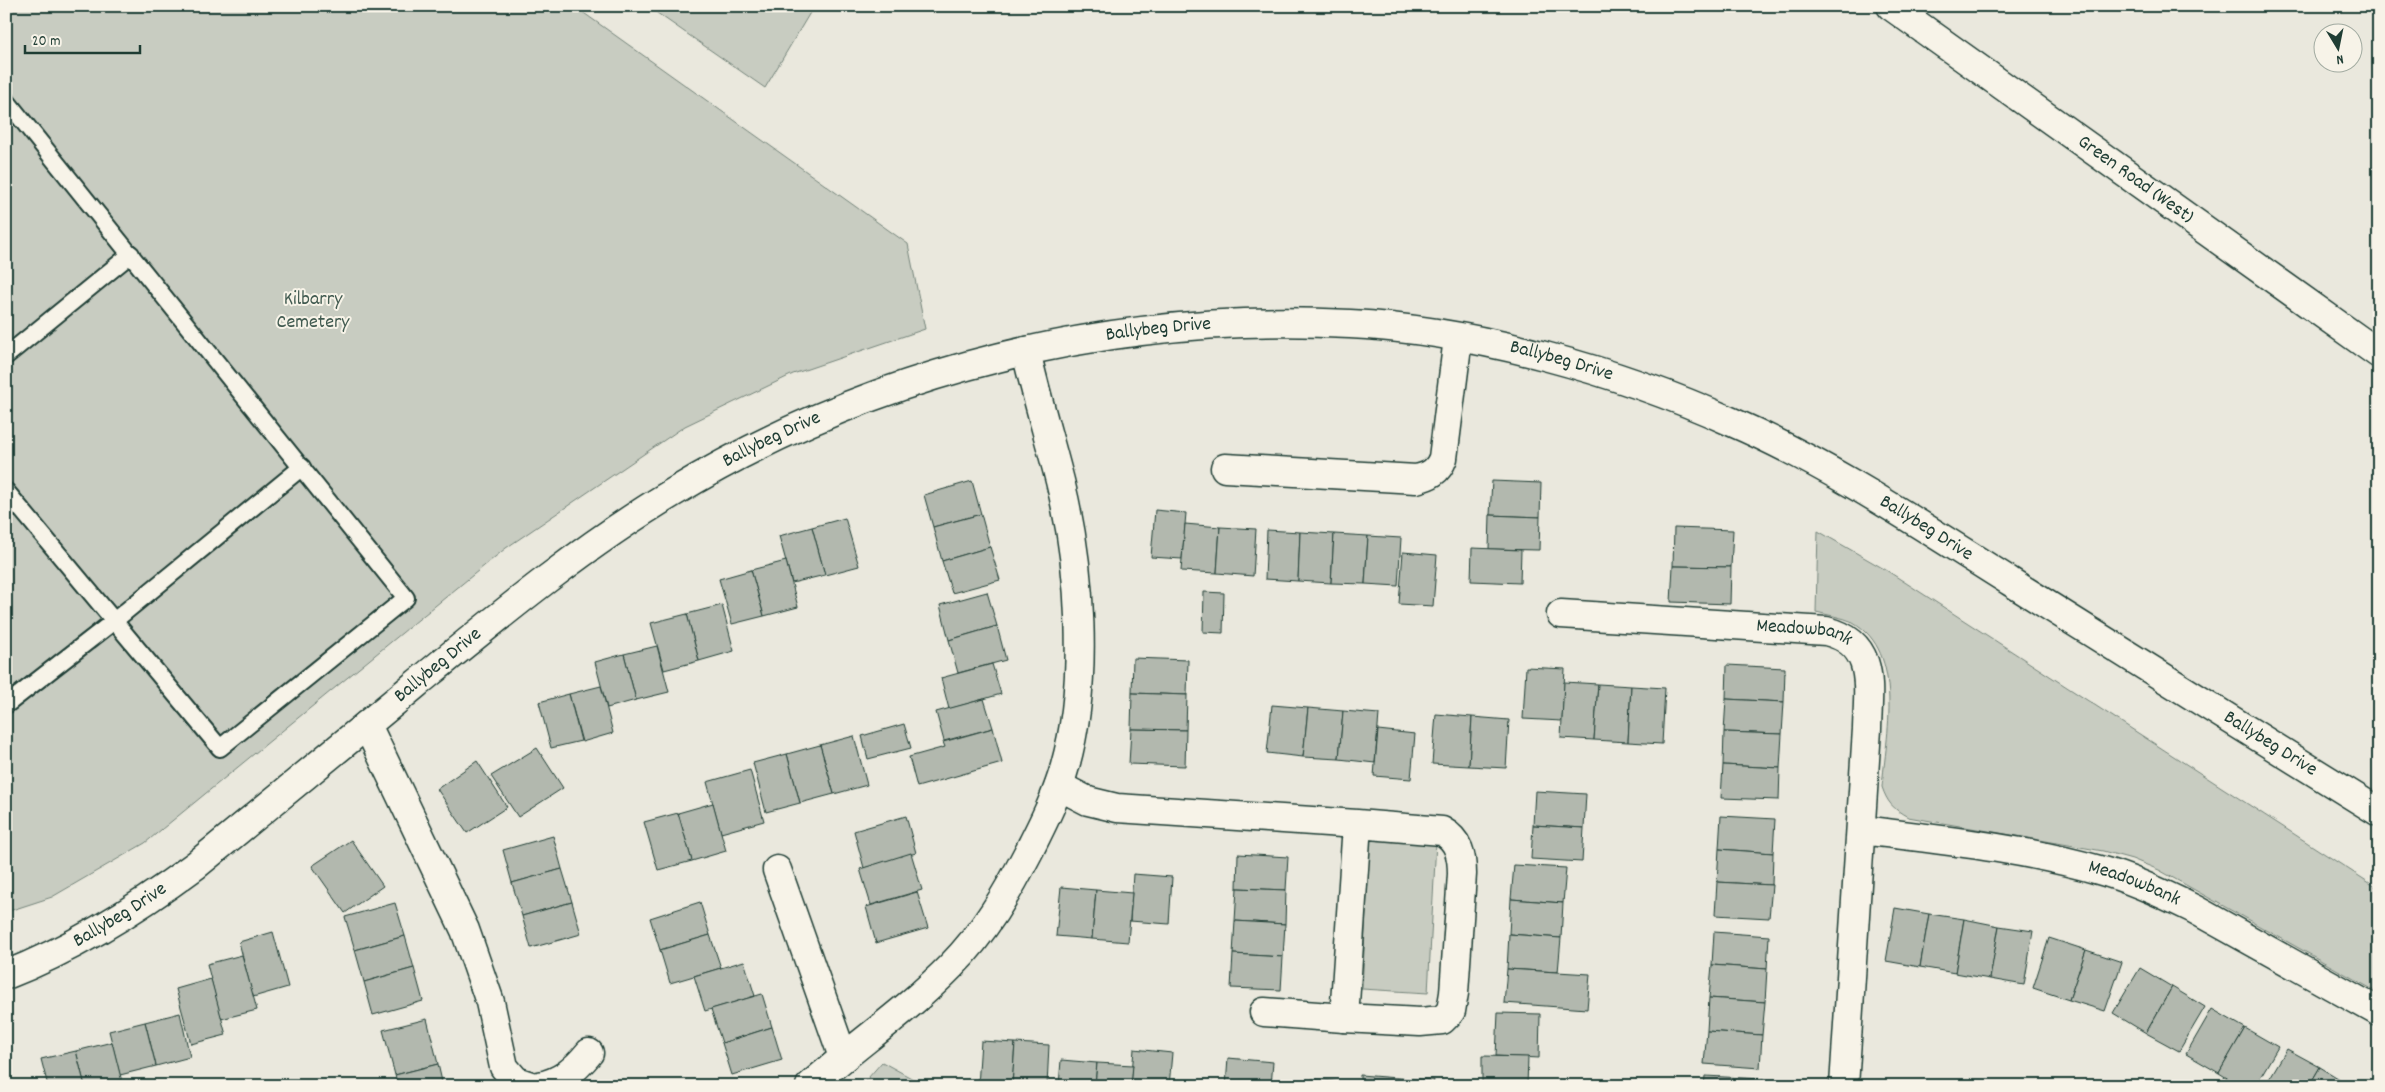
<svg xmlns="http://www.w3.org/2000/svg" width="2385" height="1092" font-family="Dekko,sans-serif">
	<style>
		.green { fill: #c8ccc1; stroke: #74847a }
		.building { fill: #b2b8ae; stroke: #1f3d34 }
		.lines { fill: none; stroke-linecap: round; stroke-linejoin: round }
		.service-casing { stroke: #1f3d34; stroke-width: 20 }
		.minor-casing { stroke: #1f3d34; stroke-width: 31 }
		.tertiary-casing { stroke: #1f3d34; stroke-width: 31 }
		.service { stroke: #f7f3e8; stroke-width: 16 }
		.minor { stroke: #f7f3e8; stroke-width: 28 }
		.tertiary { stroke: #f7f3e8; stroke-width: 28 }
		.labels { text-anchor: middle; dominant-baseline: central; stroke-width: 4; stroke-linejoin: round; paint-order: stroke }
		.street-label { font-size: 20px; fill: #1f3d34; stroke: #f7f3e8 }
		.park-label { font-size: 20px; fill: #415a50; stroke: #f7f3e8 }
	</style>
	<rect width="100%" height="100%" fill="#eae8dd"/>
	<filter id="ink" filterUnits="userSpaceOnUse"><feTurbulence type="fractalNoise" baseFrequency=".02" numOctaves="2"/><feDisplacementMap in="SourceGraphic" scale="10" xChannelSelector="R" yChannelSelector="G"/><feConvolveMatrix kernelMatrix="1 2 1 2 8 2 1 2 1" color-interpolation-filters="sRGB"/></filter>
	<g filter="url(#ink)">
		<g class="green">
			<path d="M6,6H574L908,244L925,329L793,374L685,426L506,548L145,843L52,897L6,912Z"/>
			<path d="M647,6H814L765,88Z"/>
			<path d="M1818,531L1886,570L2379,889V993L2159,870L2132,859L2103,851L1908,817C1893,809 1887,802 1882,787C1886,736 1906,653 1853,622C1842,617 1827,615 1816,612Z"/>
			<path d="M1370,838L1436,841L1428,993L1362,989Z"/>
			<path d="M882,1062L926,1086H861Z"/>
		</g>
		<g class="building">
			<path d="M972,481L981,514L933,527L924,495Z"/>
			<path d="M1492,481L1541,483L1540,517L1490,515Z"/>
			<path d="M1155,510L1186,513L1182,559L1151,557Z"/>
			<path d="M981,514L990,547L942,561L933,527Z"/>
			<path d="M1490,515L1540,517L1539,550L1489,549Z"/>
			<path d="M845,518L859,566L825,575L812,527Z"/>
			<path d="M1185,524L1220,527L1217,573L1181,571Z"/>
			<path d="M812,527L825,575L792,583L779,536Z"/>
			<path d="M1220,527L1256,529L1253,576L1217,573Z"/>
			<path d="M1674,528L1733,530L1731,567L1673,566Z"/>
			<path d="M1267,530L1300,532L1298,581L1265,579Z"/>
			<path d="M1300,532L1334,534L1331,583L1298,581Z"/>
			<path d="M1334,534L1368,536L1365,584L1331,583Z"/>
			<path d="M1368,536L1401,538L1398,586L1365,584Z"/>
			<path d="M990,547L1000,580L952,593L942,561Z"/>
			<path d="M1472,548L1521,550L1520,583L1471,581Z"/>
			<path d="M1403,552L1437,555L1433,606L1399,604Z"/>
			<path d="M786,561L798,607L764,616L751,570Z"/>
			<path d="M1673,566L1731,567L1730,604L1671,602Z"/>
			<path d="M751,570L764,616L732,624L719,579Z"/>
			<path d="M987,592L997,626L949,640L940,605Z"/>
			<path d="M1204,592L1224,593L1223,633L1203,632Z"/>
			<path d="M722,605L734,651L699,661L687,614Z"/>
			<path d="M687,614L699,661L664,670L651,623Z"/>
			<path d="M997,626L1006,660L958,673L949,640Z"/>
			<path d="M657,646L669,692L636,700L624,654Z"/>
			<path d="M624,654L636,700L607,708L595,662Z"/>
			<path d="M1133,658L1188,660L1187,695L1132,693Z"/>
			<path d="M992,664L1001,694L949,709L941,678Z"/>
			<path d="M1727,665L1785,668L1784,702L1726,699Z"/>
			<path d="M1526,667L1565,669L1562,721L1523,719Z"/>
			<path d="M1564,682L1598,684L1594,740L1561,738Z"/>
			<path d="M1598,684L1631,686L1628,742L1594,740Z"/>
			<path d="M601,686L613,733L582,742L569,694Z"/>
			<path d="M1631,686L1665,688L1662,744L1628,742Z"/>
			<path d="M1132,693L1187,695L1186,730L1131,729Z"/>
			<path d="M569,694L581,741L551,748L539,702Z"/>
			<path d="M984,699L993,728L944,741L936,712Z"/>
			<path d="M1726,699L1784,702L1782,734L1724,732Z"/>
			<path d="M1272,705L1308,708L1303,757L1267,753Z"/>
			<path d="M1308,708L1343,711L1339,759L1303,757Z"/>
			<path d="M1343,711L1379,714L1375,763L1339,759Z"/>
			<path d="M1436,714L1472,717L1469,766L1432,764Z"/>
			<path d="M1472,717L1509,720L1506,768L1469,766Z"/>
			<path d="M904,724L911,748L868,759L862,736Z"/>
			<path d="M993,728L1002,763L917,787L909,757L945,747L943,742Z"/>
			<path d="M1131,729L1186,730L1185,766L1129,764Z"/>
			<path d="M1378,730L1415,734L1411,779L1374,776Z"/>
			<path d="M1724,732L1782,734L1780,768L1723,765Z"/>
			<path d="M854,736L867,785L834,794L820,745Z"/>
			<path d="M820,745L834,794L800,803L787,754Z"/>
			<path d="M537,748L563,788L518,817L491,776Z"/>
			<path d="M787,754L800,803L766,812L753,763Z"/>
			<path d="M477,761L507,807L467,833L437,789Z"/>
			<path d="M1723,765L1780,768L1779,800L1721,798Z"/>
			<path d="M750,770L764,821L721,833L707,782Z"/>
			<path d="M1535,791L1586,794L1584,828L1533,825Z"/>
			<path d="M713,803L726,851L692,861L678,813Z"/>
			<path d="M678,813L692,861L658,870L644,822Z"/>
			<path d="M906,816L916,853L864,868L854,831Z"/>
			<path d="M1721,816L1775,819L1773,853L1719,849Z"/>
			<path d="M1533,825L1584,828L1582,862L1531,859Z"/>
			<path d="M553,836L562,869L512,883L503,850Z"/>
			<path d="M351,840L383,886L345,913L312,866Z"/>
			<path d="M1719,849L1773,853L1772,885L1717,882Z"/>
			<path d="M911,853L922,890L871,905L860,869Z"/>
			<path d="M1238,854L1288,857L1286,890L1237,888Z"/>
			<path d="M1514,865L1566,868L1563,903L1511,899Z"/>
			<path d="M562,869L572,902L522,916L512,883Z"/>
			<path d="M1133,874L1172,877L1169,924L1130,921Z"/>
			<path d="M1717,882L1772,885L1769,918L1715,915Z"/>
			<path d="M1061,887L1096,890L1092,939L1056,936Z"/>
			<path d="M1237,888L1286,890L1285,924L1235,921Z"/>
			<path d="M1096,890L1132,893L1128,942L1092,939Z"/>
			<path d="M917,892L928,928L876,943L866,907Z"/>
			<path d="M1511,899L1563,903L1561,938L1509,934Z"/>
			<path d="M572,902L581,934L531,948L522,916Z"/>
			<path d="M700,902L710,935L660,950L650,918Z"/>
			<path d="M395,903L405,936L355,950L345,917Z"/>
			<path d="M1895,908L1929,914L1920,967L1886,961Z"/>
			<path d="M1929,914L1964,919L1955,973L1920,967Z"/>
			<path d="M1964,919L1999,926L1990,979L1955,973Z"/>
			<path d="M1235,921L1285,924L1283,957L1233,954Z"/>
			<path d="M1999,926L2033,931L2024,985L1990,979Z"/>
			<path d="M273,932L288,987L253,997L239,942Z"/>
			<path d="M1714,932L1769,936L1767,969L1712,965Z"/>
			<path d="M1509,934L1561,938L1558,972L1507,969Z"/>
			<path d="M710,935L721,968L670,983L660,950Z"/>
			<path d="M405,936L414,968L364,982L355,950Z"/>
			<path d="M2049,938L2086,950L2069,1000L2033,988Z"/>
			<path d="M2086,950L2122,962L2105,1011L2069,1000Z"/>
			<path d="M1233,954L1283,957L1281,990L1231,988Z"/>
			<path d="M242,955L257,1010L221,1019L207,964Z"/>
			<path d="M744,961L755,996L705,1011L694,976Z"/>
			<path d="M1712,965L1767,969L1765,1002L1709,998Z"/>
			<path d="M414,968L423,1001L373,1015L364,982Z"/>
			<path d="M2140,968L2172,987L2146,1033L2113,1013Z"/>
			<path d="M1507,969L1590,974L1587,1009L1504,1003Z"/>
			<path d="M211,979L226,1035L191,1044L176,989Z"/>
			<path d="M2172,987L2205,1007L2179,1051L2146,1033Z"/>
			<path d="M762,994L772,1027L722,1043L711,1009Z"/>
			<path d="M1709,998L1765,1002L1762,1035L1707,1031Z"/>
			<path d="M2212,1009L2245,1028L2219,1073L2186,1054Z"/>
			<path d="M180,1013L190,1057L156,1066L145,1022Z"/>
			<path d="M1498,1013L1540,1014L1539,1058L1496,1056Z"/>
			<path d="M427,1019L438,1064L395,1075L383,1030Z"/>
			<path d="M145,1022L156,1066L120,1075L109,1031Z"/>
			<path d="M772,1027L782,1060L732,1075L722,1043Z"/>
			<path d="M2245,1028L2278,1047L2255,1086H2240L2219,1073Z"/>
			<path d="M1707,1031L1762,1035L1760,1068L1704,1064Z"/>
			<path d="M981,1041L1015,1043L1012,1086H978Z"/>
			<path d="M112,1042L123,1086H85L76,1051Z"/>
			<path d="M1015,1043L1049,1045L1047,1086H1012Z"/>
			<path d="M1134,1049L1172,1053L1169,1086H1131Z"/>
			<path d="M2287,1049L2320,1067L2309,1086H2265Z"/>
			<path d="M76,1051L85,1086H48L41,1059Z"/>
			<path d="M1482,1056L1528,1057L1527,1086H1482Z"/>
			<path d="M1228,1058L1273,1062L1271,1086H1226Z"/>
			<path d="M1061,1060L1097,1063L1095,1086H1059Z"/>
			<path d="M1097,1063L1133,1065L1131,1086H1095Z"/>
			<path d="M438,1064L443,1086H398L395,1075Z"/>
			<path d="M2320,1067L2351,1086H2309Z"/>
			<path d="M1360,1075L1397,1078V1086H1360Z"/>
			<path d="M1705,1076L1763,1079V1086H1704Z"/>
			<path d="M1397,1078L1434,1080L1433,1086H1397Z"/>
			<path d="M1312,1079L1355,1083V1086H1311Z"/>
		</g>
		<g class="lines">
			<defs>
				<g id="service">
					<path d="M6,100L406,598L220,748L6,491"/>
					<path d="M6,356L131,254"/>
					<path d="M6,705L114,621L302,467"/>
				</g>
				<g id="minor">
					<path id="s1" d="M1891,6L2379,354"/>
					<path d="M1225,468L1416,479C1429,476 1438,472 1443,458L1458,338"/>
					<path id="s2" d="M1561,614L1826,631C1877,643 1868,687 1867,729L1844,1086"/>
					<path d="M367,725L465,930L490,1002L504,1067L516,1081L531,1086"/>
					<path d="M1059,786L1088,801L1117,808L1357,824L1344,1018L1420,1022L1442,1020L1451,1011L1454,993L1462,874C1462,856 1459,840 1442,831L1357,824"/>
					<path id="s3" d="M1862,830C1942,840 2022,848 2099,870C2132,879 2164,894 2194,909L2379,1012"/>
					<path d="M777,870L843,1057"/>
					<path d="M1264,1012L1344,1018"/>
					<path d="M539,1086C561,1082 575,1070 589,1053"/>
					<path d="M810,1086C856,1045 908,1010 951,966C984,933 1008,892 1029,851C1043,823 1057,796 1065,766C1089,682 1081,565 1060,481C1049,438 1036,395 1026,351"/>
				</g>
				<g id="tertiary">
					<path id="s4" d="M6,975C75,948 137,909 196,865C269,805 343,745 416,684C499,616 582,547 674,492C876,370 1114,311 1350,324C1474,330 1619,371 1732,422C1831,465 1920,525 2011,582C2134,659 2256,736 2379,812"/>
				</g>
			</defs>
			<use href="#service" class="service-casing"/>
			<use href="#minor" class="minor-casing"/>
			<use href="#tertiary" class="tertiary-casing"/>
			<use href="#service" class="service"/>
			<use href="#minor" class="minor"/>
			<use href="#tertiary" class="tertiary"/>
		</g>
	</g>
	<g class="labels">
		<g class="street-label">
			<text stroke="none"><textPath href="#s1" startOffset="300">Green Road (West)</textPath></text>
			<text stroke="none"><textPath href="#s4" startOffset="1342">Ballybeg Drive</textPath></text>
			<text stroke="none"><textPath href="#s4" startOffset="1749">Ballybeg Drive</textPath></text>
			<text stroke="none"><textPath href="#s4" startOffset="938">Ballybeg Drive</textPath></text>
			<text stroke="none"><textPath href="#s4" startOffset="2152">Ballybeg Drive</textPath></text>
			<text stroke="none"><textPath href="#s2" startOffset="244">Meadowbank</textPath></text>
			<text stroke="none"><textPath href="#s4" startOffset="534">Ballybeg Drive</textPath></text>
			<text stroke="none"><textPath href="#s4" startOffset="2558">Ballybeg Drive</textPath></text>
			<text stroke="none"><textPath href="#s3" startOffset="278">Meadowbank</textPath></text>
			<text stroke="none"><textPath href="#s4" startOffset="129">Ballybeg Drive</textPath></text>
		</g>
		<g class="park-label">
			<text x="313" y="300">Kilbarry<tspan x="313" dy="23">Cemetery</tspan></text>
		</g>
	</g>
	<rect width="2385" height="1092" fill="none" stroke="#f7f3e8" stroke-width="25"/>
	<rect x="12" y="12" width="2360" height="1067" fill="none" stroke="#1f3d34" stroke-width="2" filter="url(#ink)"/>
	<g transform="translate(2338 48) rotate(170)"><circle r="24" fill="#f7f3e8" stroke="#a1aaa0"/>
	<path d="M0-4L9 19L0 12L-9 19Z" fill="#1f3d34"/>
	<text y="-8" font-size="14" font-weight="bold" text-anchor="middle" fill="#1f3d34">N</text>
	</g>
	<path d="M25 45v8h115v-8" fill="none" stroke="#1f3d34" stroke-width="2.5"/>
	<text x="32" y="45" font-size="15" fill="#1f3d34" stroke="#f7f3e8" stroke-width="4" paint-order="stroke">20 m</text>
</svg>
